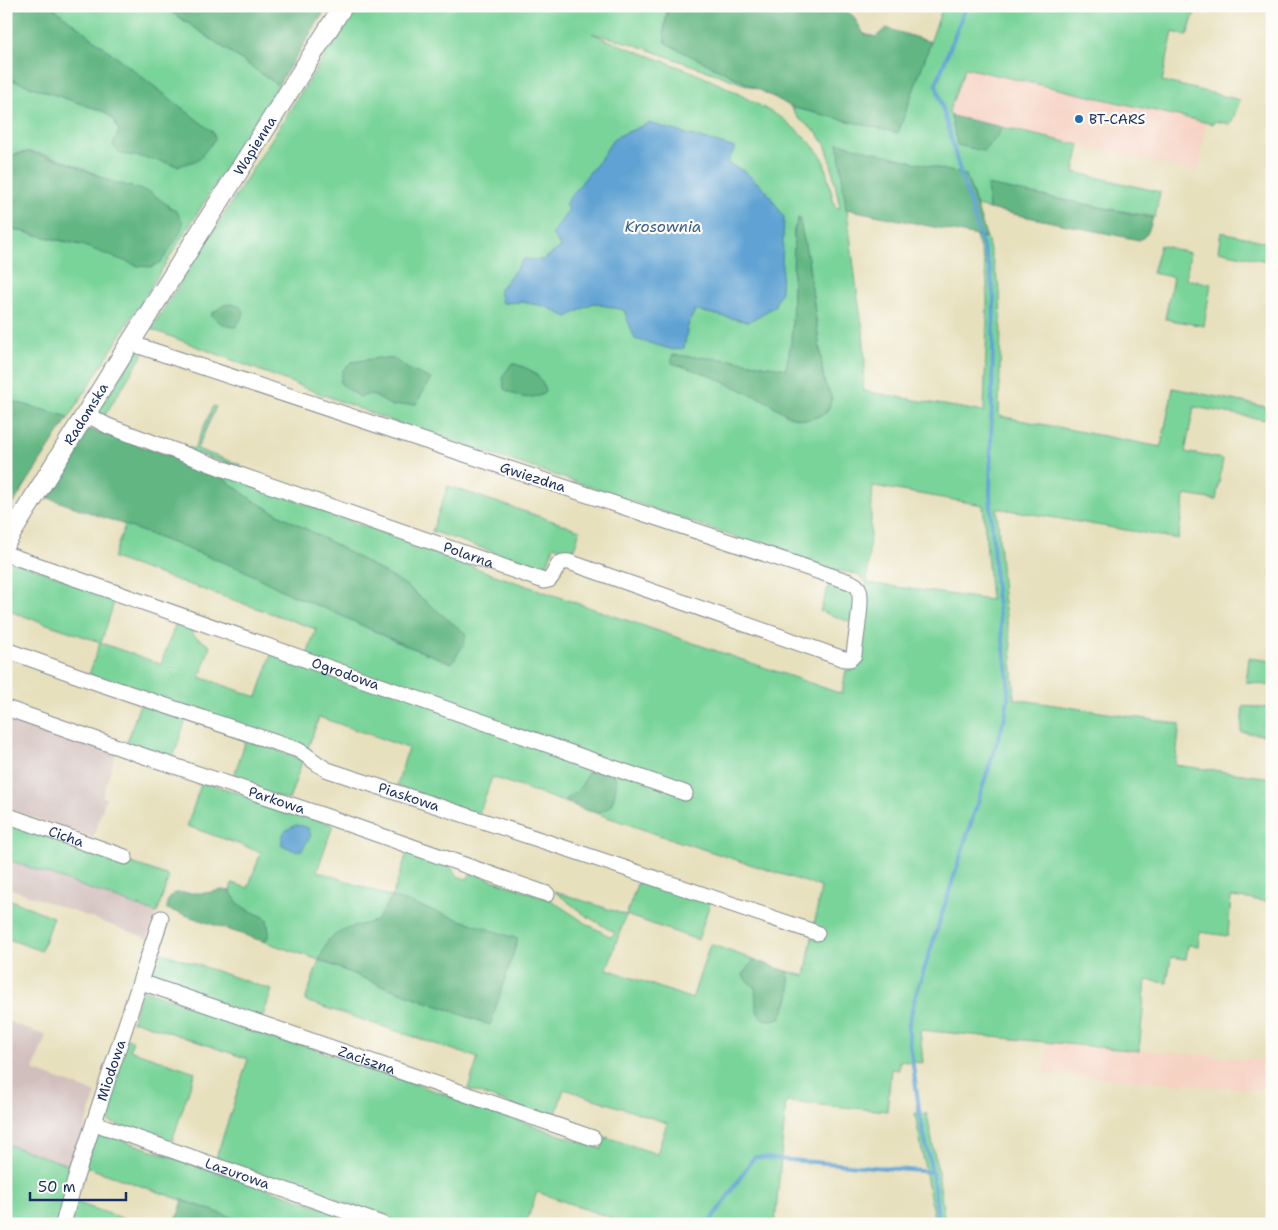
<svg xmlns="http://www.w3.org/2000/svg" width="1278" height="1230" font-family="'Shantell Sans',sans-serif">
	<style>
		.built { fill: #f6d2c3 }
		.industrial { fill: #d1bfbd }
		.green { fill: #79d49a; stroke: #4a827c; fill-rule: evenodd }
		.forest { fill: #62b682; stroke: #3e7270 }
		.water { fill: #5fa2d3; stroke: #3d6898 }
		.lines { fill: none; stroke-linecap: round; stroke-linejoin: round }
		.stream { stroke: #5fa2d3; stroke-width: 4 }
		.minor-casing { stroke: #81888e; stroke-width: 17 }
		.tertiary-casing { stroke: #81888e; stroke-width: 21 }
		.minor { stroke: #fff; stroke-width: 15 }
		.tertiary { stroke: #fff; stroke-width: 19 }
		.poi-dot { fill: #1f6fb2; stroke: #fdfcf7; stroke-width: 2 }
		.labels { text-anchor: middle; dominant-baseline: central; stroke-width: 4.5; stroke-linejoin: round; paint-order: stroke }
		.poi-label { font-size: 14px; fill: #1b2f5e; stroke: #fdfcf7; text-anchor: start }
		.street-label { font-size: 14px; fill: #1b2f5e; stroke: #fdfcf7 }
		.water-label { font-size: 15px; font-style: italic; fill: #365d8d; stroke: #fdfcf7 }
	</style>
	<rect width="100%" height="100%" fill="#fdfcf7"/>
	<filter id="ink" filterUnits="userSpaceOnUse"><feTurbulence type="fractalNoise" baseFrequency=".02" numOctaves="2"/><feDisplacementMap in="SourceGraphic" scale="10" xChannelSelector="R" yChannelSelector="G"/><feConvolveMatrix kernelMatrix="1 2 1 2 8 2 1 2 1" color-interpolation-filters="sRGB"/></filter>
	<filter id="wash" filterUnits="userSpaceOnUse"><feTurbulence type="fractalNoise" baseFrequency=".0096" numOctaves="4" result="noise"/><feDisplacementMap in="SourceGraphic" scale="20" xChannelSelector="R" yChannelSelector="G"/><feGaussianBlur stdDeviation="1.12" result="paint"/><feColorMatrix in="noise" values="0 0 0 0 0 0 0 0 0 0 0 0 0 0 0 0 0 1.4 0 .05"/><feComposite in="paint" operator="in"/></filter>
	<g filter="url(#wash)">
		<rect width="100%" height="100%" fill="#e7e0bd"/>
		<g class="built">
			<path d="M965,67L1206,123L1198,172L951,116L949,111Z"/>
			<path d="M1047,1042L1272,1061V1091L1044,1073Z"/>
		</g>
		<g class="industrial">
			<path d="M6,712L117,750L102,796L106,798L93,838L6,808Z"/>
			<path d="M6,852L159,906L147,938L6,887Z"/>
			<path d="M6,1021L46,1036L33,1070L96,1093L72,1166L6,1144Z"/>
		</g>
		<g class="green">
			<path d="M48,6H163L278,85L69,417L11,401H6V227L40,236L81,245L110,181C90,171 51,153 29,152C22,152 14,155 6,156V78L105,112L114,120L119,131L113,146L178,166Z"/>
			<path d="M356,6H536L542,8L548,6H668L664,31L673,47L709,64L760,90L633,44L592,33L607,40L690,71L726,87L782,118L807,139L823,158L835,207L840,208L830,159L825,144L816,132L797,117L791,107L898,133L943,6H1197L1187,36L1173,32L1162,81L1240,100L1231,124L1214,121L1213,124L965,68L949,111L951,116L1080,145L1074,172L1160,192L1155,217L988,186L989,209L977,206L966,175L841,161L857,292L863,330L865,362L863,391L984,412L987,320V282L984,262L976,236L987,238L1000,291L1001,322L999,416L1161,447L1173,388L1272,408V421L1194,407L1185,452L1223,459L1216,500L1185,495L1178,539L997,508L1003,597L1011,645L1015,699L1180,724L1175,765L1272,778V902L1231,897L1228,936L1200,932L1198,946L1188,945L1186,959L1171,957L1167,983L1146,980L1139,1051L920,1030L923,1063L899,1061V1070L891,1069L887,1111L786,1102L775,1224H628L537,1192L526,1224H406L216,1158L248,1059L139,1022H132L142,989L601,1149L606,1137L657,1154L667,1123L564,1089L554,1120L468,1089L478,1058L305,1001L319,960L265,942L269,934L267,919C249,909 241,911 230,891L232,883L248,888L261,852L187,826L202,781L333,825L317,871L392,897L408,850L448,863L457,876L467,879L471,873L534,894L552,901L587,924L611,937L615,933L585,915L554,891L626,915L639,879L710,903L698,940L626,915L607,969L692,999L710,944L754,960L743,975L747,981L755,986L757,999L756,1007L780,1018C789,1003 793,988 787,971L805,976L821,887L662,836L492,777L479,814L397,786L408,748L319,717L308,748L89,675L100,642L6,610V559L116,596L101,643L161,664L177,620L190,625L193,635L210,646L200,677L257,697L272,653L304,664L316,629L113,558L125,525L241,569L290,594L338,614L399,643L452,663L465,634L404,584L334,544L252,500L211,469L495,575L842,694L846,670H852L858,667L864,623L867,583L856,574L834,570L775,551L576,482L397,423L151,329ZM649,123L735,148L727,163L745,172L775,306L748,322L695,310L688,325L684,348L635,339L624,310L593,303L567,317L545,306L522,302L502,303L499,290L524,259L543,260L561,247L559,224L569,210L589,173L598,163L614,138ZM798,218L808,259L824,381L832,399L806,420L789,416L768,402L709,375L733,360L786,369L792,337L794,230ZM873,486L983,505L991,600L867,583ZM392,897L490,1025L373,982L319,960L365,925L377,921Z"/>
			<path d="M1221,232L1272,243V262L1218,251Z"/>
			<path d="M1160,245L1190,253L1186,279L1211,284L1204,326L1165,319L1173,277L1152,273Z"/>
			<path d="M138,349L144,353L103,418L96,415Z"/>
			<path d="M213,406L216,407L197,449L241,465V468L189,451L188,447L194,449Z"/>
			<path d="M448,486L580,530L573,553L554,546L545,570L432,531Z"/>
			<path d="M830,582L849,590L855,599L853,623L820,611Z"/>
			<path d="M1249,658L1272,661V686L1246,682Z"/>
			<path d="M140,704L186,719L172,761L126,745Z"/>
			<path d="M1243,706L1272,708V736L1241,732Z"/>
			<path d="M246,740L303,759L289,800L232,781Z"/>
			<path d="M6,819L169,876L157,913L6,859Z"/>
			<path d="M6,898L53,917L41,951L6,938Z"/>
			<path d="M157,951L272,990L262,1019L147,979Z"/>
			<path d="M126,1039L133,1040L130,1050L195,1072L171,1144L101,1119Z"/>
			<path d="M915,1113L927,1114L938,1172L945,1224H935Z"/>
			<path d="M98,1132L372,1224H251L89,1168L84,1165Z"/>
			<path d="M6,1144L72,1166L59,1224H6Z"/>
			<path d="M73,1200L78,1203L139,1224H66Z"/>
		</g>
		<g class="forest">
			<path d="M6,6H51L213,132L215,139L198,160L178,166L153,159L121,154L113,146L119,131L114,120L105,112L6,78Z"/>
			<path d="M163,6H328L278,85Z"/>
			<path d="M668,6H841L853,16L864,34L876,37L886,28L931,42L898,133L791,107L781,101L736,78L673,47L666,43L664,32Z"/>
			<path d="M951,116L1002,127L997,137L984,151L957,145Z"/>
			<path d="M838,143L966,175L987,238L846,209Z"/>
			<path d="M29,152L64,161L110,181L150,192L177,212L183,223L179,235L162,261L152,267L138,266L81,245L40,236L6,227V156Z"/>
			<path d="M987,185L1153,218C1150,226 1149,236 1139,240L989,209Z"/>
			<path d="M799,217L808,259L824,381L832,399L827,412L820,416L806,420L789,416L768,402L709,375L672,363V355L733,360L786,369L792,337L794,230Z"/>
			<path d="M231,304L239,306L244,311L243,316L236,327C225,327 218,322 211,314L224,305Z"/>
			<path d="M378,358L394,359L408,369L431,379L416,404L392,406L371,394L360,397L351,391L340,383L343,370L352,362Z"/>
			<path d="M512,363C529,368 540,373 545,390L542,395C523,400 522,398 504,389L503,376Z"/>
			<path d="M6,401H11L69,417L6,515Z"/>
			<path d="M88,429L211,469L252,500L334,544L404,584L466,634L464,644L452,663L400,643L338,614L290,594L241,569L125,525L46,497Z"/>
			<path d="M593,765C598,767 605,768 609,770C621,777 615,795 611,805C608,808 604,811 600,812C591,814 572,805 565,800C571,795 579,790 583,783C587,776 587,771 593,765Z"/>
			<path d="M222,890L230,891C241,911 249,909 267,919L269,934L265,942L167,909V902L172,895L176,893H206Z"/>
			<path d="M392,897L518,939L490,1025L373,982L319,960L329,939L345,929L376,921Z"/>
			<path d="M754,960L787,971C793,988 789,1003 780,1018C752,1027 757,1005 755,987L747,981L743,975Z"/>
			<path d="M183,1200L250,1224H175Z"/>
		</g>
		<g class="water">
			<path d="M649,123L735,148L727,163L745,172L765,189L784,217L781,291L774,307L748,322L695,310L688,325L684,348L674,350L635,339L624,310L593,303L567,317L545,306L522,302L502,303L499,291L524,259L543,260L561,247L552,234L559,224L569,210L565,204L589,173L598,163L614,138Z"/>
			<path d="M296,825L303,826L308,828L311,835L302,850L295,851L282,845C281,832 285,830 296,825Z"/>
		</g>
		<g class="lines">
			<g class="stream">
				<path d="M709,1224L754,1157L932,1172"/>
				<path d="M939,1224L932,1172L920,1116L908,1029L914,1001L1005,717L1008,699V677L996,592L990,493L994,299L990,270L958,164L936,84L966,6"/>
			</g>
		</g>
	</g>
	<g filter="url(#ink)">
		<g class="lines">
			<defs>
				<g id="minor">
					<path id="s1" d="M86,414L108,426L243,476L544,581L549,580C558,571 555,560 569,562L844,659H850L854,655C855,642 863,600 859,590C858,586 854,584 850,582L130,343"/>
					<path id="s2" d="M6,554L685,793"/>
					<path id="s3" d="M6,650L98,683L298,750C309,756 317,765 328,770L574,851L817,933"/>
					<path id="s4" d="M6,708L135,753L325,816L547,894"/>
					<path id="s5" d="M6,815L125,857"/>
					<path id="s6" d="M141,982L593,1138"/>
					<path id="s7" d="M94,1123L382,1224"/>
					<path id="s8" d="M63,1224L75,1180L161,918"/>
				</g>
				<g id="tertiary">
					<path id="s9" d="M6,542L130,343L343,6"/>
				</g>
			</defs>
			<use href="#minor" class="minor-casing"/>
			<use href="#tertiary" class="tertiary-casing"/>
			<use href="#minor" class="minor"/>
			<use href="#tertiary" class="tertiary"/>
		</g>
	</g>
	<circle class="poi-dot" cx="1079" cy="119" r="5"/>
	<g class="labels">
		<g class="poi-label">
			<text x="1089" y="119">BT-CARS</text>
		</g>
		<g class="street-label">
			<text stroke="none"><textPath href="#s9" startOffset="468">Wapienna</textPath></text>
			<text stroke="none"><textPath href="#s9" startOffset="151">Radomska</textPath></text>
			<text transform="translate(533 477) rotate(18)">Gwiezdna</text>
			<text stroke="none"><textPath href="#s1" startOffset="408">Polarna</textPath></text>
			<text stroke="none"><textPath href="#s2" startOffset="360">Ogrodowa</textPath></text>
			<text stroke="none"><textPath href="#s3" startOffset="430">Piaskowa</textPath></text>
			<text stroke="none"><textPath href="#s4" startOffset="286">Parkowa</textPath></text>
			<text stroke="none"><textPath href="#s5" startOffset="64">Cicha</textPath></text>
			<text stroke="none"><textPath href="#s6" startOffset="239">Zaciszna</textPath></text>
			<text stroke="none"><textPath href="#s8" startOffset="161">Miodowa</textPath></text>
			<text stroke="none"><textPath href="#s7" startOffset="152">Lazurowa</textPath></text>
		</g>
		<g class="water-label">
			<text x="663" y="227">Krosownia</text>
		</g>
	</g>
	<rect width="1278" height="1230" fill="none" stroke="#fdfcf7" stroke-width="25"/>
	<path d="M30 1192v8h96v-8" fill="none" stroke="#1b2f5e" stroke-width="2.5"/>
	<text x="38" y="1192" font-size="15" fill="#1b2f5e" stroke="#fdfcf7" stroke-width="4" paint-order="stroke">50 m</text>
</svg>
